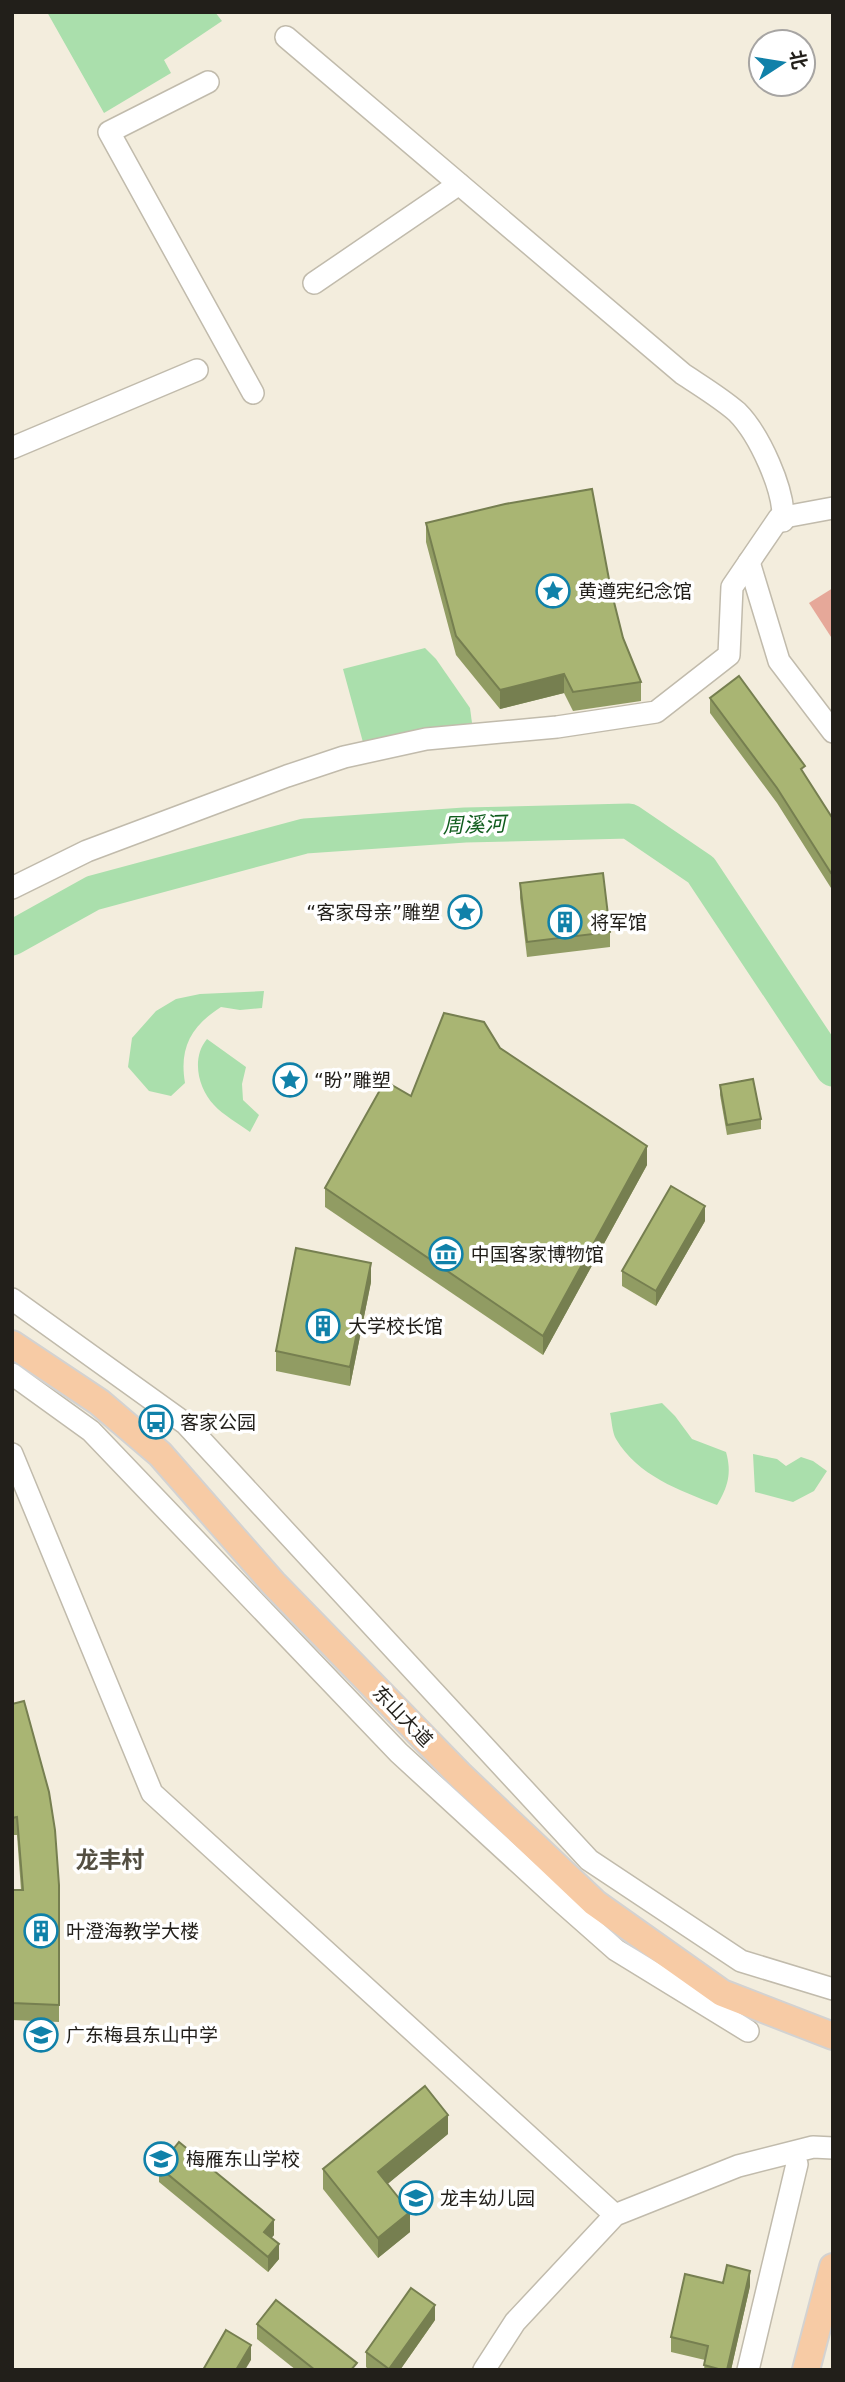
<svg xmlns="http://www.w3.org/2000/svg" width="845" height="2382" font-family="'DejaVu Sans','Noto Sans SC',sans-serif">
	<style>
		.green { fill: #e6a899 }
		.water { fill: #aadfac }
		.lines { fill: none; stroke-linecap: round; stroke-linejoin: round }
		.river { stroke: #aadfac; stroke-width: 35 }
		.minor-casing { stroke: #c1bbac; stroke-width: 24 }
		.major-casing { stroke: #d3d2d1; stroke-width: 30 }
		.minor { stroke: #fff; stroke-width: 21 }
		.major { stroke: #f7cba5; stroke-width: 26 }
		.wall { fill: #919c63 }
		.shaded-wall { fill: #767f50 }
		.building { fill: #a9b573; stroke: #767f50; stroke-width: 2 }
		.labels { text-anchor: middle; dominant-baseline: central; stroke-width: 7; stroke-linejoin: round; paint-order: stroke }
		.poi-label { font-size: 19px; fill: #221f1a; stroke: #fff; text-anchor: start }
		.street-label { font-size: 19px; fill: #221f1a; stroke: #fff }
		.water-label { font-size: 21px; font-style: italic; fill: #105c1d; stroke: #fff }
		.quarter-label { font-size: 23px; font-weight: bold; fill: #544f42; stroke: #fff }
	</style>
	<rect width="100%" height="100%" fill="#f3eddd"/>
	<path class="green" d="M833,588V640L809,603Z"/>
	<g class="water">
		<path d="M47,12H215L222,21L164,60L171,73L104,113Z"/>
		<path d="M425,648L436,659L470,708L472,723L364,746L343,669Z"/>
		<path d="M264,991L262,1008L240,1010L221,1007C191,1026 179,1048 185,1083L171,1096L149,1091L128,1067L132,1038L156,1011L176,999L200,994Z"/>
		<path d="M207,1039L246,1067L242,1084L243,1100L259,1115L250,1132C238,1123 223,1115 214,1105C198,1088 191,1058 207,1039Z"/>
		<path d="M662,1403L675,1416L692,1439L726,1452C732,1473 728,1487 717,1505C679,1490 638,1476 616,1439C612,1432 612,1421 610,1413Z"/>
		<path d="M753,1454L777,1459L786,1466L801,1457L813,1461L827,1471L814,1491L793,1502L755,1492Z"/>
	</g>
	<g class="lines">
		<path class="river" d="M12,938L93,893L305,836L465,825L629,821L701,870L833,1069"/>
		<defs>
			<g id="minor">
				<path d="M286,37L683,374C701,386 721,398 737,412C759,434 785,490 783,521"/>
				<path d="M208,82L109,132L253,393"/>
				<path d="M314,283L459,184"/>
				<path d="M12,448L197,370"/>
				<path d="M749,562L779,661L833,732"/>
				<path d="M12,888L87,851L287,776L344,757L426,739L557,727L656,712L729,655L732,587L779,518L833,508"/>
				<path d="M12,1299L186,1424L589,1860L741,1961L833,1989"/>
				<path d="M12,1374L91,1431L399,1753L557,1898L616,1950L748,2031"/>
				<path d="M12,1454L152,1793L615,2215"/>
				<path d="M484,2370L515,2322L615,2215L738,2166L813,2147L833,2148"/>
				<path d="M748,2370L797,2164"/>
			</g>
			<g id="major">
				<path d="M12,1344L99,1402L160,1454L273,1583L461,1776L595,1903L722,1993L833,2036"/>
				<path d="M806,2370L833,2267"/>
			</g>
		</defs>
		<use href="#minor" class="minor-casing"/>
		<use href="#major" class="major-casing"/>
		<use href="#minor" class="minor"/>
		<use href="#major" class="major"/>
	</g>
	<g class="wall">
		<path d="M426,523L611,590L623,638L641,682V701L573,711L564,693L500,709L456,655L426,542Z"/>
		<path d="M710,698L833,819L831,888L777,803L710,713Z"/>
		<path d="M520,883L610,932V947L527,957L520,898Z"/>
		<path d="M500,1048L647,1165L543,1355L325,1207V1188L411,1096Z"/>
		<path d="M720,1085L761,1119V1129L727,1135L720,1095Z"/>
		<path d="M705,1221L656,1306L622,1286V1271Z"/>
		<path d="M371,1282L350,1386L276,1371V1351Z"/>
		<path d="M12,1704L59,1885V2022L12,2020V1890H21L17,1835H12Z"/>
		<path d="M448,2134L387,2184L410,2232L378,2258L323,2189V2169Z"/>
		<path d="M159,2167L274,2235L271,2238L279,2259L268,2272L159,2182Z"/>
		<path d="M723,2283L750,2286L731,2370H704L705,2360L671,2352V2337Z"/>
		<path d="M435,2320L400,2370H369L366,2367V2352Z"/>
		<path d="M257,2324L357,2370H296L257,2339Z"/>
	</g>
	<g class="shaded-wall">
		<path d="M564,674V693L500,709V690Z"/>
		<path d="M833,872V887L831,888V873Z"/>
		<path d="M647,1146V1165L543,1355V1336Z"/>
		<path d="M705,1206V1221L656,1306V1291Z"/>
		<path d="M371,1263V1282L350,1386V1367Z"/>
		<path d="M448,2115V2134L378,2192V2172Z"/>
		<path d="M410,2212V2232L378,2258V2238Z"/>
		<path d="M274,2220V2235L264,2247V2232Z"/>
		<path d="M279,2244V2259L268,2272V2257Z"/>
		<path d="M750,2271V2286L731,2370H727Z"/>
		<path d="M435,2305V2320L400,2370H389Z"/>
		<path d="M251,2345V2360L245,2370H236Z"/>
	</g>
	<g class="building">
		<path d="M592,489L611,590L623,638L641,682L573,692L564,674L500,690L456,636L426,523L505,504Z"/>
		<path d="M739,676L805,766L801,769L833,819V872L831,873L777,788L710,698Z"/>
		<path d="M603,873L610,932L527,942L520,883Z"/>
		<path d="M444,1013L484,1022L500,1048L647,1146L543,1336L325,1188L385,1081L411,1096Z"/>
		<path d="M753,1079L761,1119L727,1125L720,1085Z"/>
		<path d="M671,1186L705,1206L656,1291L622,1271Z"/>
		<path d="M296,1248L371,1263L350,1367L276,1351Z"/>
		<path d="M24,1701L49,1792L55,1830L59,1885V2005L12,2003V1890H23L17,1817L12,1818V1704Z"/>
		<path d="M425,2086L448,2115L378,2172L410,2212L378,2238L323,2169Z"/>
		<path d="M179,2142L274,2220L264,2232L279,2244L268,2257L159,2167Z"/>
		<path d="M727,2265L750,2271L727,2370H722L704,2365L708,2346L671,2337L685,2274L723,2283Z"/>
		<path d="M411,2288L435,2305L389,2369L366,2352Z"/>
		<path d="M276,2300L357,2363L351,2370H315L257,2324Z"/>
		<path d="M226,2330L251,2345L236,2370H203Z"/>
	</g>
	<defs>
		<symbol id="sight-ring" viewBox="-11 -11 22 22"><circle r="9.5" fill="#fff" stroke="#1081a9" stroke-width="1.5"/><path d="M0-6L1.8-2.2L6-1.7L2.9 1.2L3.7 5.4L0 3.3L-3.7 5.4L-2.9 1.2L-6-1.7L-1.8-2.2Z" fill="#1081a9"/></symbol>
		<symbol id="building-ring" viewBox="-11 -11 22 22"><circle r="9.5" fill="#fff" stroke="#1081a9" stroke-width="1.5"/><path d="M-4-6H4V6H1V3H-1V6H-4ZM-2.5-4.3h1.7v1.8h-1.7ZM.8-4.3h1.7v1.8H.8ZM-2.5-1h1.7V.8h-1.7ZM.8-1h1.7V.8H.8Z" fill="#1081a9"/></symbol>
		<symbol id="museum-ring" viewBox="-11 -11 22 22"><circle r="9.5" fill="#fff" stroke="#1081a9" stroke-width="1.5"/><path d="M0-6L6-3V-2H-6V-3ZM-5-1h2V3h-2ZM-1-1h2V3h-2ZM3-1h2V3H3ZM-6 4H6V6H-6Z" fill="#1081a9"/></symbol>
		<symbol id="bus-ring" viewBox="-11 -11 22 22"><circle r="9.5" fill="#fff" stroke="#1081a9" stroke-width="1.5"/><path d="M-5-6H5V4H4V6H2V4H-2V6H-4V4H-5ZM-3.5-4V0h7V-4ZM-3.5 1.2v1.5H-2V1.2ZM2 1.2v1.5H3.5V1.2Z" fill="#1081a9"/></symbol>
		<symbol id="school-ring" viewBox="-11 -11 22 22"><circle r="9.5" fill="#fff" stroke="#1081a9" stroke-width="1.5"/><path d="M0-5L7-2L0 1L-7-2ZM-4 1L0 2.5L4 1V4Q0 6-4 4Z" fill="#1081a9"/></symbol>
	</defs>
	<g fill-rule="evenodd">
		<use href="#sight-ring" x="534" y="572" width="38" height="38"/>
		<use href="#sight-ring" x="446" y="893" width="38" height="38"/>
		<use href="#building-ring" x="546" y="903" width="38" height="38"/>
		<use href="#sight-ring" x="271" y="1061" width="38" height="38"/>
		<use href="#museum-ring" x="427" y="1235" width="38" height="38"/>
		<use href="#building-ring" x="304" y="1307" width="38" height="38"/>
		<use href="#bus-ring" x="137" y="1403" width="38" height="38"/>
		<use href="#building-ring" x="22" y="1912" width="38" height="38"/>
		<use href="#school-ring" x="22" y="2016" width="38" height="38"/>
		<use href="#school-ring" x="142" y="2140" width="38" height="38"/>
		<use href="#school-ring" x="397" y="2179" width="38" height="38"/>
	</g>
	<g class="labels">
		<g class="poi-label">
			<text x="578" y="591">黄遵宪纪念馆</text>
			<text x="440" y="912" text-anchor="end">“客家母亲”雕塑</text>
			<text x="590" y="922">将军馆</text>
			<text x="314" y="1080">“盼”雕塑</text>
			<text x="471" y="1254">中国客家博物馆</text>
			<text x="348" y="1326">大学校长馆</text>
			<text x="180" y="1422">客家公园</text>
			<text x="66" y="1931">叶澄海教学大楼</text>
			<text x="66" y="2035">广东梅县东山中学</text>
			<text x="186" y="2159">梅雁东山学校</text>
			<text x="440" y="2198">龙丰幼儿园</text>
		</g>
		<g class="street-label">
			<text transform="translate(403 1716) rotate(46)">东山大道</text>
		</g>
		<g class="water-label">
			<text transform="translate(474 825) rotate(-2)">周溪河</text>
		</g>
		<g class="quarter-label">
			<text x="110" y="1860">龙丰村</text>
		</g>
	</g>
	<rect width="845" height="2382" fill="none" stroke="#221f1a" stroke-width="28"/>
	<g transform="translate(782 63) rotate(78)"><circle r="33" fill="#ffffff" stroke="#a7a5a3" stroke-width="2"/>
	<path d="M0-5L12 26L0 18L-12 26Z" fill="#1081a9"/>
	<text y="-10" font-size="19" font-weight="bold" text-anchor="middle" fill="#221f1a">北</text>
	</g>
</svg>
